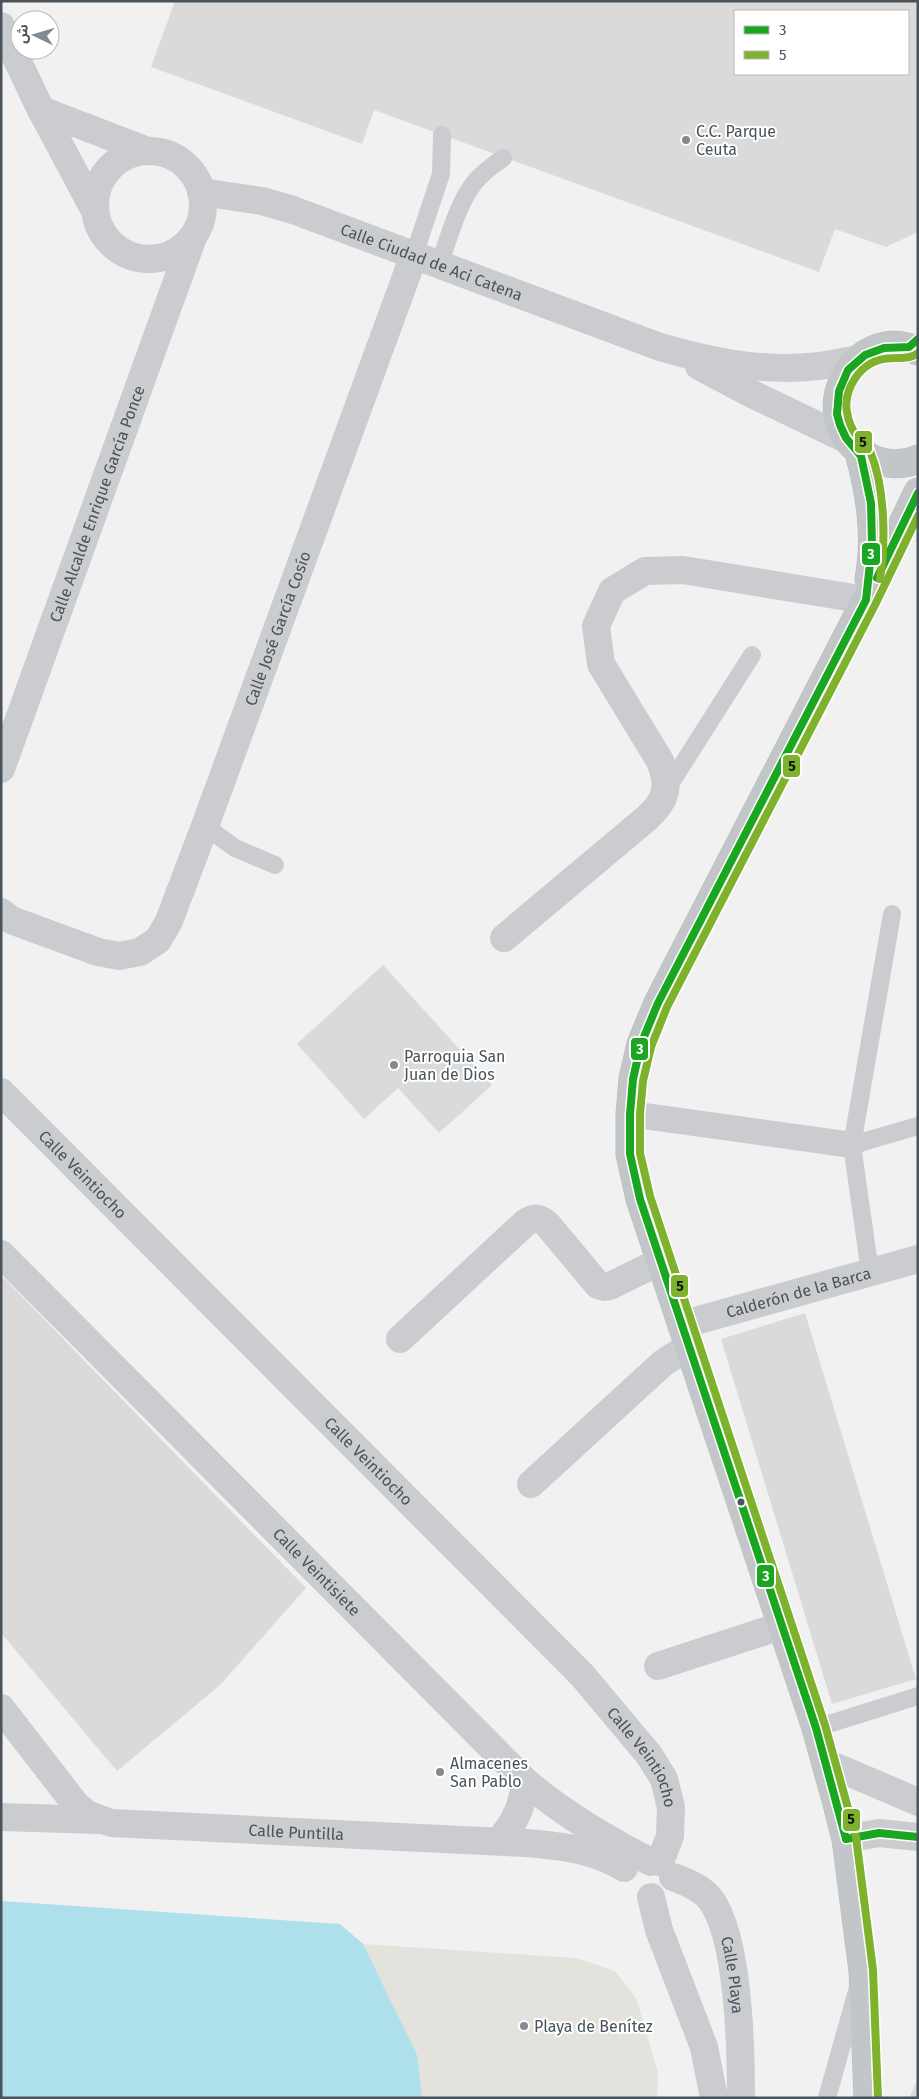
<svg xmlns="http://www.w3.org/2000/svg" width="919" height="2099" font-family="'Fira Sans','Noto Sans Arabic',sans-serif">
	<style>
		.sand { fill: #e4e2dd }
		.water { fill: #ade0eb }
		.building { fill: #dadadb; fill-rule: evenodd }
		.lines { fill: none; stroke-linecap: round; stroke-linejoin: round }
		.trunk-casing { stroke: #b6bbc0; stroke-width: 29 }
		.service { stroke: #cacccf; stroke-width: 18 }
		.pedestrian { stroke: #cacccf; stroke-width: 26 }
		.minor { stroke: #cacccf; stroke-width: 28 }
		.tertiary { stroke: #cacccf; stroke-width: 28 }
		.trunk { stroke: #c2c6c9; stroke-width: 28 }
		.bus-1-casing { stroke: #fff; stroke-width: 11 }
		.bus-2-casing { stroke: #fff; stroke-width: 11 }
		.bus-1 { stroke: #1aa620; stroke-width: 8 }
		.bus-2 { stroke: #7eb22c; stroke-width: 8 }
		.poi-dot { fill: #838a90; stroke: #fff; stroke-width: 2 }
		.bus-dot { fill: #48535c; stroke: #fff; stroke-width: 2 }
		.labels { text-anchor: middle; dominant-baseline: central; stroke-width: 4; stroke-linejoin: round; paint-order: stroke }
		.poi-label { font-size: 16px; fill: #48535c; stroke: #fff; text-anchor: start }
		.street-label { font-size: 16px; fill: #48535c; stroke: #fff }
		.line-badge { stroke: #fff; stroke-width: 2 }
		.badge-label { font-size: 14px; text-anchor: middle; font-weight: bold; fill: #fff }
		.pale-badge-label { font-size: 14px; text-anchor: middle; font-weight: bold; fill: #111 }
	</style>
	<rect width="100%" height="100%" fill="#f1f1f1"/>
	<path class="sand" d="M363,1944L576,1958L615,1971L636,1998L658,2072L657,2098H422Z"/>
	<path class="water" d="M1,1901L340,1924L363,1944L417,2055L422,2098H1Z"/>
	<g class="building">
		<path d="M175,1H918V232L886,247L835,229L819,272L374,110L362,144L151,67ZM735,11H908V74H735Z"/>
		<path d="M383,965L492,1085L439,1133L398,1088L364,1119L297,1044Z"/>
		<path d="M1,1278H4L306,1588L220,1685L117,1771L1,1633Z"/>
		<path d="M805,1313L916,1679L832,1704L721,1339Z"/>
		<path d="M918,2079V2098H909Z"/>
	</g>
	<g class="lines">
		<defs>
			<g id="trunk">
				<path d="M918,351C852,321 802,422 869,457C883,465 903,466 918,459"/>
				<path d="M859,452C870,494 877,535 869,579"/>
				<path d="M868,2098L863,1971L846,1839L836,1800L816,1728L640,1199L630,1154V1114L633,1079L641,1044L658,1003L866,600L918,492"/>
			</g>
		</defs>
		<use href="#trunk" class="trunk-casing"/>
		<g class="service">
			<path d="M414,255L441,174L442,135"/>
			<path d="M439,265C449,238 457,205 474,183C482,173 493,165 503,158"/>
			<path d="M665,792L752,655"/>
			<path d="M205,826L235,848L275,865"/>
			<path d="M852,1145L918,1126"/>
			<path d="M870,1272L852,1145L892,914"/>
			<path d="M816,1728L918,1696"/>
			<path d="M827,2098L857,1991"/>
		</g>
		<path class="pedestrian" d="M630,1114L852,1145"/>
		<g class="minor">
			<path d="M1,26L41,110L95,211"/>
			<path d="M41,110L148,151"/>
			<circle cx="149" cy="205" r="54"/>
			<path id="s1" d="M201,192L262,201L293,210L660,347C708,361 757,371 808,367C825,366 842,362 858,359"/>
			<path d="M699,366L754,395L848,440"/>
			<path id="s2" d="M1,769L193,237"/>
			<path id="s3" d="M1,912L11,920L98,952L119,956L140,952L158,940L169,921L205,826L414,255"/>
			<path d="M504,938L647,818C667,800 670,786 660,761L601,664L596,626L612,591L645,571L683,570L866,600"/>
			<path id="s4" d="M1,1092L582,1675L649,1755L664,1779L671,1807L670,1836L660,1862"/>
			<path id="s5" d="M1,1254L526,1782C565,1815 606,1839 651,1862"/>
			<path id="s6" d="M681,1325L918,1259"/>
			<path d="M400,1339L525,1223C534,1217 539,1217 547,1224L598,1285L604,1287L610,1286L661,1261"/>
			<path d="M531,1484L663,1363L688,1347"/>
			<path d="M658,1666L781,1626"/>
			<path id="s7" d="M1,1708L77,1806L87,1814L111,1823L526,1843C561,1846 594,1849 624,1868"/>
			<path d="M827,1763L918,1802"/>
			<path d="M1,1817L99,1820"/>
			<path d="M499,1841C516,1821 521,1808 526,1782"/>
			<path id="s8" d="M673,1877C687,1882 702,1888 711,1900C739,1939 741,2049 741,2098"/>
			<path d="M651,1897L659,1930L704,2047L714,2098"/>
		</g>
		<path class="tertiary" d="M846,1839L879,1833L918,1837"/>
		<use href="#trunk" class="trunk"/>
		<defs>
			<g id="bus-1">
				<path d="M877,578L918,493"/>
				<path d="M846,1839L816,1728L640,1199L630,1154V1114L633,1079L641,1044L658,1003L866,600L872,545L871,503L861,456L846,438L840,425L837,414L839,391L848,370L865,355L884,348L909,347L918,339"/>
				<path d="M846,1839L879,1833L918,1837"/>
			</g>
			<g id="bus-2">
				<path d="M880,579C886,541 885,487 870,451C867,444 862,441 858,437C852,431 848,420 847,412C844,397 851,381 862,370C882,350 905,364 918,353"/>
				<path d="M878,2098L873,1970L856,1837L825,1725L650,1196L640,1153V1114L643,1081L651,1047L667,1007L875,605L918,516"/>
			</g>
		</defs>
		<use href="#bus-1" class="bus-1-casing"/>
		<use href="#bus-2" class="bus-2-casing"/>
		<use href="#bus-1" class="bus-1"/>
		<use href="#bus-2" class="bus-2"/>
	</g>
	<g class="poi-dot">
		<circle cx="686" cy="140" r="5"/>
		<circle cx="394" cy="1065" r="5"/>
		<circle cx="440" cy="1772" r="5"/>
		<circle cx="524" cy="2026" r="5"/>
	</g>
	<circle class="bus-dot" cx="741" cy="1502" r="4.5"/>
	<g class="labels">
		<g class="poi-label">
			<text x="696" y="131">C.C. Parque<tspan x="696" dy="18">Ceuta</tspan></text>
			<text x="404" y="1056">Parroquia San<tspan x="404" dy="18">Juan de Dios</tspan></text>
			<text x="450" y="1763">Almacenes<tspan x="450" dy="18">San Pablo</tspan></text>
			<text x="534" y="2026">Playa de Benítez</text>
		</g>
		<g class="street-label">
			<text stroke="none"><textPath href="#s1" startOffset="242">Calle Ciudad de Aci Catena</textPath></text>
			<text stroke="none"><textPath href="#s2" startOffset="282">Calle Alcalde Enrique García Ponce</textPath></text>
			<text stroke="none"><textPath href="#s3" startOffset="504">Calle José García Cosío</textPath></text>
			<text stroke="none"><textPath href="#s4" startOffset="116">Calle Veintiocho</textPath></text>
			<text stroke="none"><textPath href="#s6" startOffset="122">Calderón de la Barca</textPath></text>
			<text stroke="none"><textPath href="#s4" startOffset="521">Calle Veintiocho</textPath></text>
			<text stroke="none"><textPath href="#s5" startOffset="448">Calle Veintisiete</textPath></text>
			<text stroke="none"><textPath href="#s4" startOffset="926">Calle Veintiocho</textPath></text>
			<text stroke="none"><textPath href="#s7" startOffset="348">Calle Puntilla</textPath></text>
			<text stroke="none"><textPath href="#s8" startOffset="124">Calle Playa</textPath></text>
		</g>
	</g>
	<g class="line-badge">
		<rect x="854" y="430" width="19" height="24" rx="5" fill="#7eb22c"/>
		<rect x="861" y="542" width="20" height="24" rx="5" fill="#1aa620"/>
		<rect x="782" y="754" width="19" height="24" rx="5" fill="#7eb22c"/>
		<rect x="630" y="1037" width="19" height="24" rx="5" fill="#1aa620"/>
		<rect x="670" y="1274" width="19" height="24" rx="5" fill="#7eb22c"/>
		<rect x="756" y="1564" width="19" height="24" rx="5" fill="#1aa620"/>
		<rect x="842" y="1808" width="19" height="24" rx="5" fill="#7eb22c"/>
	</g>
	<g class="badge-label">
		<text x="871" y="559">3</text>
		<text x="640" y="1054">3</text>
		<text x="766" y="1581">3</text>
	</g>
	<g class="pale-badge-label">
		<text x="863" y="447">5</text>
		<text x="792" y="771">5</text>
		<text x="680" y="1291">5</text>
		<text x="851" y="1824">5</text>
	</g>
	<rect width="919" height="2099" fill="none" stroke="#48535c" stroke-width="5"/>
	<rect x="734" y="10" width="175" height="65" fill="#ffffff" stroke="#b6babe"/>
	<rect x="744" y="26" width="25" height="8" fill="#1aa620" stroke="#b6babe"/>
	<text x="779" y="35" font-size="15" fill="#48535c">3</text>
	<rect x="744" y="51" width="25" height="8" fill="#7eb22c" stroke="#b6babe"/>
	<text x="779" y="60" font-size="15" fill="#48535c">5</text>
	<g transform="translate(35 35) rotate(275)"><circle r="24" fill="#ffffff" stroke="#b6babe"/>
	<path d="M0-4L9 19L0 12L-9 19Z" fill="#838a90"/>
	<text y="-8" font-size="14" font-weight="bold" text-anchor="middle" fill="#48535c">ش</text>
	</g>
</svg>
